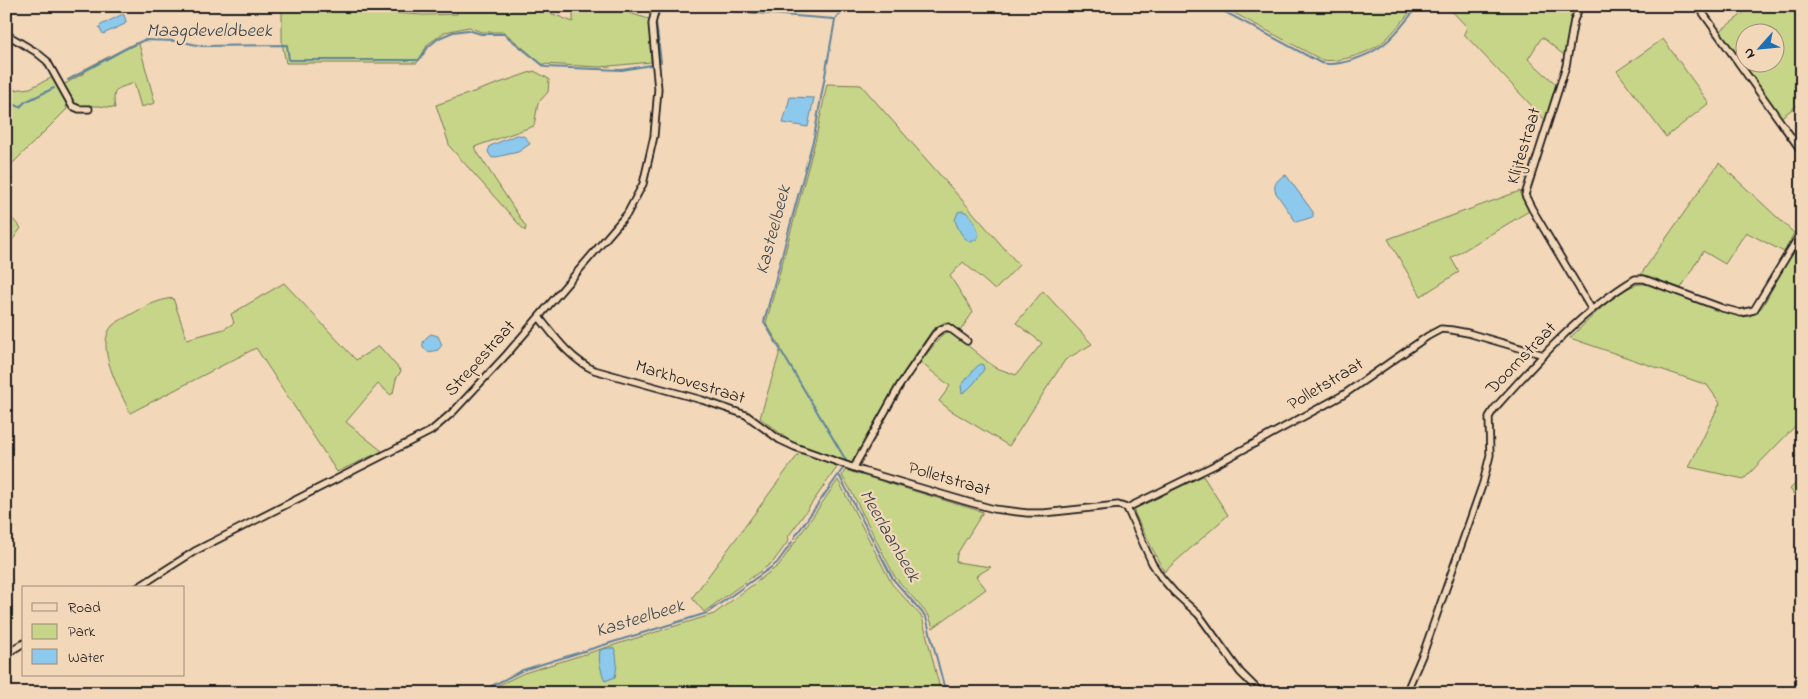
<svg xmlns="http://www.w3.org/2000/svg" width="1808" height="699" font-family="'Indie Flower',sans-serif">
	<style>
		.green { fill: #c7d589; stroke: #727852; fill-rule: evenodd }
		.water { fill: #8dc9ed; stroke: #608499 }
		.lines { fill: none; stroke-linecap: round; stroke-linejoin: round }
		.stream { stroke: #608499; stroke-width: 2 }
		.street-casing { stroke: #1c1c1c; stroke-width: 9 }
		.street { stroke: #f3d7b9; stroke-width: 5.5 }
		.labels { text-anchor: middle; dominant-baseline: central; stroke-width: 4.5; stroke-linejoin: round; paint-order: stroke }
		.street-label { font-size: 18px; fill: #1c1c1c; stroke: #f3d7b9 }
		.water-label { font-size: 19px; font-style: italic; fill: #384750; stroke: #f3d7b9 }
	</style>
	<rect width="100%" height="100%" fill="#f3d7b9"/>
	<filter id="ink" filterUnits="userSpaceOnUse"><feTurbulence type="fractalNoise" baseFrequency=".02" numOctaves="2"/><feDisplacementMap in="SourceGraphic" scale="10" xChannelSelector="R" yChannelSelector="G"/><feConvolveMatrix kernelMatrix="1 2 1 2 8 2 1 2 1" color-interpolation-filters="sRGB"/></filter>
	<g filter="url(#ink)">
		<g class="green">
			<path d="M282,6H341L371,12L424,15L457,14L458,6H543V10L573,22V6H628L629,13L649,19L651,62L600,67L542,64L504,32H481L469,27L445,32L428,44L417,63H286L282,43Z"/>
			<path d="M1221,6H1415C1405,18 1395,31 1384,41C1371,53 1339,63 1322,60Z"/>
			<path d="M1447,6H1575L1571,21L1565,56L1542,37L1528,59L1556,84L1545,120L1464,34L1467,27Z"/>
			<path d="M1753,6H1802V102L1780,118L1720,31ZM1746,32H1776V62H1746Z"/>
			<path d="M1663,39L1709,103L1666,137L1617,71Z"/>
			<path d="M135,43L139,44L155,103L141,107L134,83C116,89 112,88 115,108L99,106H77L67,96L63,85L84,73L83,70Z"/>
			<path d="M534,71L549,79L548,92L538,103L534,126L474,147L526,227L525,231L450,147L436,105Z"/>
			<path d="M53,77L65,97L67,109L6,170V91L30,88Z"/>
			<path d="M827,84L861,85L1019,265L995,290L963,262L950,276L973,312L960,331L945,322L933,329L905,370L852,463L794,444L760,418L781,348L766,323L816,138Z"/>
			<path d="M1719,163L1794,233L1784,252L1746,232L1725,264L1703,251L1681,288L1641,274Z"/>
			<path d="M1520,191L1529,211L1451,258L1459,272L1421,296L1388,239Z"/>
			<path d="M6,212L21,228L6,249Z"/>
			<path d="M1802,236V419L1744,479L1689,467L1720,403L1707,385L1570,338C1584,324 1621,286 1640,284C1658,282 1707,306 1728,312C1735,315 1742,318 1750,316C1755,314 1759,310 1762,307Z"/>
			<path d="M284,283L356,360L379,346L401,371L396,379L393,393L391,395L378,384L346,422L382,451L337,472L256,348L130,413C121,392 93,345 113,325C118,321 125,318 130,315C144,307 157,300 173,298L187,339L224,329L234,323L231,314Z"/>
			<path d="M1043,291L1092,344L1065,360L1009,446L950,410L939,401L950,386L920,362L943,334L950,331L994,367L1016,375L1042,343L1016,323Z"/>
			<path d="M800,452L838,466L788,537L789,540L773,562L704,612L692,598Z"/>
			<path d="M845,470L983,512L957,554L956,562L991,567L976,576L986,589L933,628L929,616L895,577L850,489L842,476Z"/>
			<path d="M1203,476L1228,515L1164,572L1135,514L1134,509Z"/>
			<path d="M1802,477V505L1790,489Z"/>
			<path d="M838,480L892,584L922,617L941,693H482L524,673L714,614L779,565Z"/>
		</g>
		<g class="water">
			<path d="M121,15H124L126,21L125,24L103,34L99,27L101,25Z"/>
			<path d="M790,97L814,98L808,127L783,123Z"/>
			<path d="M516,135C524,135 526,137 530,144L518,152L492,158L488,152L490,146Z"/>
			<path d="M1286,175L1313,212V217L1296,222L1276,193C1272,185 1278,178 1286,175Z"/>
			<path d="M963,211C973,214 976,225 979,235L977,239L971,242C962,238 958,229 955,220L958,212Z"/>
			<path d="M431,334L438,336L442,345L438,350L429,352L423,348C422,341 425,338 431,334Z"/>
			<path d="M981,364L983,365L984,369C979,377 970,390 962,393L961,386C967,379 974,367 981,364Z"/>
			<path d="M608,648H614C618,657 617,668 615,677L605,681C601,671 598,661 600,650Z"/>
		</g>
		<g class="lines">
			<g class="stream">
				<path d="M661,6L656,22L661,62"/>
				<path d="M667,6L834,19"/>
				<path d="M1023,6L1051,9L1060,6"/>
				<path d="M1214,6L1321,63C1340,67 1369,56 1384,44C1397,34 1407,19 1418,6"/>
				<path d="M68,80L125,49L144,40L178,41L202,46L287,45L289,60H419L429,46L439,38L453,32L468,30L481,34H504L545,67L622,70L651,65"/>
				<path d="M6,99L15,105L20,107L25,102L54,88"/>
				<path d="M847,462L764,322L814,137L835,20L843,10L866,6"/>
				<path d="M839,475L893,579L926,617L945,690L944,693"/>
				<path d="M794,538L844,467"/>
				<path d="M478,693L523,670L707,613L777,563L792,542"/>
			</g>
			<defs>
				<g id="street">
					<path d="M1580,6L1574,20L1566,66L1525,195L1532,209L1592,310"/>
					<path d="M1698,6L1802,152"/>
					<path d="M6,34L36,52L47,61L72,106L79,109H89"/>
					<path d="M539,317C555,337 570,359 594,370L702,400L746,415L780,440L795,447L863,471L968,502L994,509L1027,513H1044L1118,505L1127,508L1152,563L1161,577L1174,592L1199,615L1240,672L1261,693"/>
					<path d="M854,467L900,385L935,334L941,329L948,327L967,341"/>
					<path d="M1127,508L1213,466L1343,395L1428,336L1441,329L1452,330L1468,333L1544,355"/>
					<path d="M137,588L195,551L431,431L454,411L507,354L627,214L643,184L654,136L658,89L652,24L656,6"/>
					<path d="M6,654L24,643"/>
					<path d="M1406,693L1424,651L1483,483L1490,455L1489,417L1494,409C1536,362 1581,311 1635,279H1644L1722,308L1741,313L1754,310L1802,231"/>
				</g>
			</defs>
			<use href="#street" class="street-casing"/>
			<use href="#street" class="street"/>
		</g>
	</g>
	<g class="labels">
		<g class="street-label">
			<text transform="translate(1525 146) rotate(-73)">Klijtestraat</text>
			<text transform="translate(481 359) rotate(-48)">Strepestraat</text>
			<text transform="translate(1522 359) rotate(-46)">Doornstraat</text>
			<text transform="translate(690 383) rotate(17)">Markhovestraat</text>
			<text transform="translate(1326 385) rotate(-31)">Polletstraat</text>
			<text transform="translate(949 480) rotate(16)">Polletstraat</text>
		</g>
		<g class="water-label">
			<text x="209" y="31">Maagdeveldbeek</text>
			<text transform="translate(774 230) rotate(-75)">Kasteelbeek</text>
			<text transform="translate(889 536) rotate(60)">Meerlaanbeek</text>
			<text transform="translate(640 619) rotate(-17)">Kasteelbeek</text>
		</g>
	</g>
	<rect width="1808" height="699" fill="none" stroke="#f3d7b9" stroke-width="25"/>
	<rect x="12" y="12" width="1783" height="674" fill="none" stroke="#1c1c1c" stroke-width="2" filter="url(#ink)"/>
	<rect x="22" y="586" width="162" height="90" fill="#f3d7b9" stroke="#9d8c7a"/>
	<rect x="32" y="603" width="25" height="8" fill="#f3d7b9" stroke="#9d8c7a"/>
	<text x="68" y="612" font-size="15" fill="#1c1c1c">Road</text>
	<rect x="32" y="624" width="25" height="15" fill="#c7d589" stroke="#9d8c7a"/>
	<text x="68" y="636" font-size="15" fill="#1c1c1c">Park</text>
	<rect x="32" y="649" width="25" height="15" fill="#8dc9ed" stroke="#9d8c7a"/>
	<text x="68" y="662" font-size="15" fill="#1c1c1c">Water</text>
	<g transform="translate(1760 48) rotate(243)"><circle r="24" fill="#f3d7b9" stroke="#9d8c7a"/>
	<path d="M0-4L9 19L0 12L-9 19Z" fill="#1f6fb2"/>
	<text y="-8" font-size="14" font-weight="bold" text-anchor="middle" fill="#1c1c1c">N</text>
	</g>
</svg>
